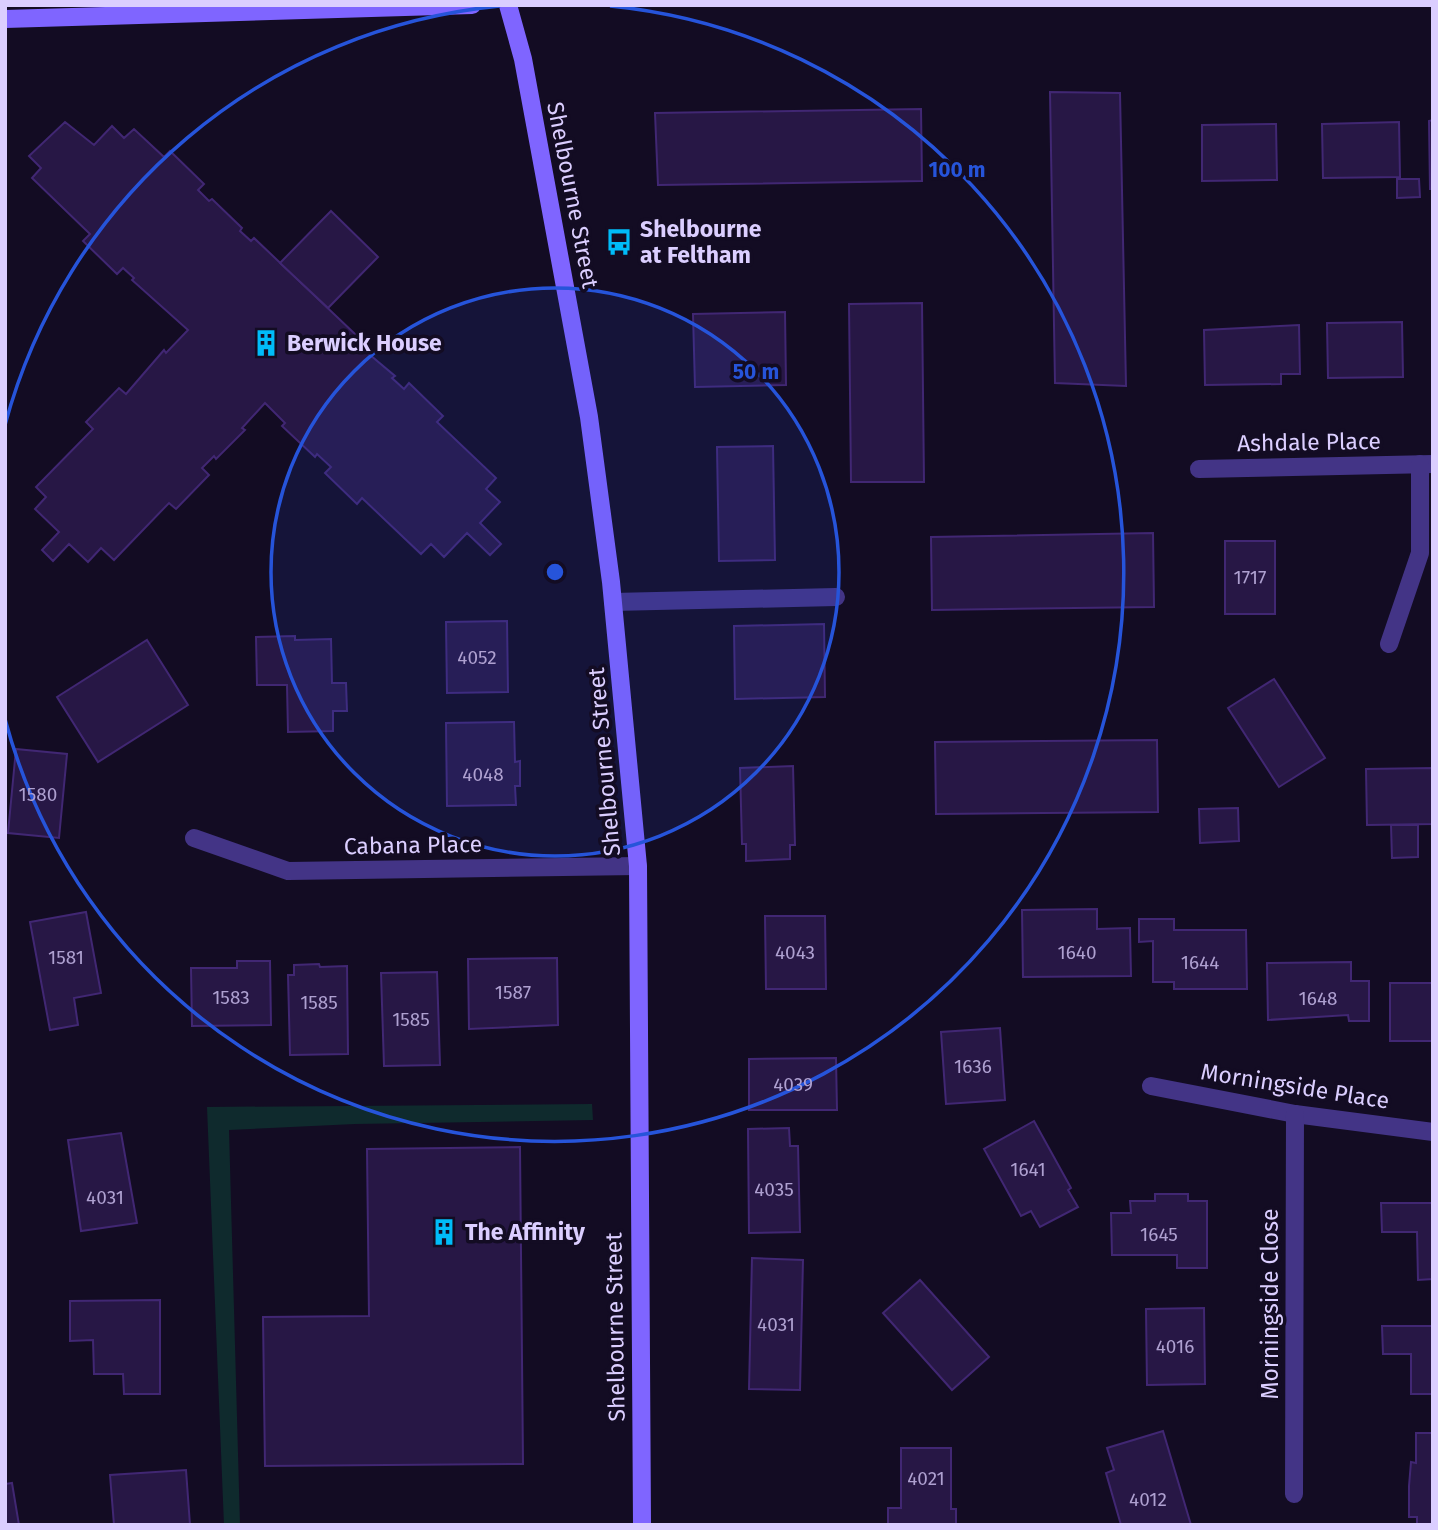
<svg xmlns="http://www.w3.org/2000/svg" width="1438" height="1530" font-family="'Fira Sans',sans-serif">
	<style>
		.green { fill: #0f2a2d }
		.building { fill: #271745; stroke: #412773; stroke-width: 2 }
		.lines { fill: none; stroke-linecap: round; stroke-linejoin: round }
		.lane { stroke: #433486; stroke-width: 18 }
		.street { stroke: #433486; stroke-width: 18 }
		.secondary { stroke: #7f65ff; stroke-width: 18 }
		.ring { fill: none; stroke: #2654da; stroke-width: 3.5 }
		.labels { text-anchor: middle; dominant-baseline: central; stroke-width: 7; stroke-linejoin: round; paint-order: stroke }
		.number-label { font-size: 19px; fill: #aea0d0 }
		.street-label { font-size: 23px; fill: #dbceff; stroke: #130c23 }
		.poi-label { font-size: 23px; font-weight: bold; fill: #dbceff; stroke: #130c23; text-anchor: start }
		.centre { fill: #2654da; stroke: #130c23; stroke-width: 3.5 }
		.ring-label { font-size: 21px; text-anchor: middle; font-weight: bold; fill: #2654da; stroke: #130c23; stroke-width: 7; stroke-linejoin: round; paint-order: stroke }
	</style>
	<rect width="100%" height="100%" fill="#130c23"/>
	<path class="green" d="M592,1104L593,1120L355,1124L229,1130L240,1525H224L207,1107Z"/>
	<g class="building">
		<path d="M1050,92L1120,93L1126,386L1055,383Z"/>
		<path d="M921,109L922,181L658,185L655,113Z"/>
		<path d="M1433,120V189H1430L1429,121Z"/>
		<path d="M65,122L94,145L112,126L124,138L134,129L164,157L170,151L204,184L198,190L209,201L212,199L242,228L240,231L251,241L254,238L356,335L351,339L395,376L392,378L404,389L409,383L443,416L437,422L496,478L486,489L500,502L480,523L501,544L490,555L467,533L444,557L431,544L421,554L362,498L357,504L325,473L331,467L317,454L315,457L282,426L285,423L265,403L242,428L245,430L216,459L214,456L202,468L209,475L176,509L169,503L114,560L101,548L88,562L69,544L53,561L42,550L59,532L35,509L46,497L36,487L93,429L86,422L119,388L126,394L164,350L166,353L188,330L132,280L134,278L123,268L117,274L83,241L90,234L32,178L41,168L29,156Z"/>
		<path d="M1399,122L1400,177L1323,178L1322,124Z"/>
		<path d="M1276,124L1277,180L1202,181V125Z"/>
		<path d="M1397,179H1419L1420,197L1397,198Z"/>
		<path d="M331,211L378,257L328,308L280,263Z"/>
		<path d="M922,303L924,482H851L849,304Z"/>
		<path d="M785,312L786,385L695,387L693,314Z"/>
		<path d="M1402,322L1403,377L1328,378L1327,323Z"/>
		<path d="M1299,325L1300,374H1281V384L1205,385L1204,330Z"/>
		<path d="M773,446L775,560L719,561L717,447Z"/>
		<path d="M1153,533L1154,607L932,610L931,537Z"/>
		<rect x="1225" y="541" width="50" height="73"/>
		<path d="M507,621L508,692L447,693L446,622Z"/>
		<path d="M824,624L825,697L735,699L734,626Z"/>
		<path d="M295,636V640L331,639L332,683H346L347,711H333V731L288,732L287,685H257L256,637Z"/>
		<path d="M147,640L188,705L98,762L57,697Z"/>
		<path d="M1274,679L1325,758L1279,787L1228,708Z"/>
		<path d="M514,722L515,762L520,761V786H515L516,805L447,806L446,723Z"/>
		<path d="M1157,740L1158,812L936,814L935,742Z"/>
		<path d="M16,749L67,754L59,838L8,833Z"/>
		<path d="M793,766L795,845H790V859L746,861V844H742L740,768Z"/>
		<path d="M1433,768V824L1367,825L1366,769Z"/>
		<path d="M1238,808L1239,841L1200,843L1199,809Z"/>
		<path d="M1391,825H1418V857L1392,858Z"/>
		<path d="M1097,909V929L1130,928L1131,976L1023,977L1022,910Z"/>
		<path d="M86,912L101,993L74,998L78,1025L50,1030L30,922Z"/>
		<path d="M765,916H825L826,989H766Z"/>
		<path d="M1139,919H1174V930H1246L1247,989H1174V982H1153V941L1139,942Z"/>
		<path d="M557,958L558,1025L469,1029L468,959Z"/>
		<path d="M237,961H270L271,1025L192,1026L191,968H237Z"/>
		<path d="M1351,962V981H1369V1021H1349L1348,1015L1268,1020L1267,963Z"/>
		<path d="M319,964L320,967L347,966L348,1054L290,1055L288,975H294V965Z"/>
		<path d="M437,972L440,1065L384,1066L381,973Z"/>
		<rect x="1390" y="983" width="43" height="58"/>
		<path d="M1000,1028L1005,1100L946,1104L941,1032Z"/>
		<path d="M836,1058L837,1110H749V1059Z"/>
		<path d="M1034,1121L1071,1188L1068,1190L1078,1207L1040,1227L1031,1211L1021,1216L984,1149Z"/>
		<path d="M789,1128L790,1146H798L800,1232L749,1233L748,1129Z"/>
		<path d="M121,1133L137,1223L81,1231L68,1140Z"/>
		<path d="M520,1147L523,1464L265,1466L263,1317L369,1316L367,1149Z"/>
		<path d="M1155,1194H1188V1201H1207V1268H1177V1255H1112L1111,1213H1131L1130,1201H1155Z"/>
		<path d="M1381,1203H1433V1279L1418,1280L1417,1232H1382Z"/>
		<path d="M752,1258L803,1260L800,1390L749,1389Z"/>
		<path d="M920,1280L989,1357L952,1390L883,1313Z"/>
		<path d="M160,1300V1394H124L123,1374H94L93,1340L70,1341V1301Z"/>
		<path d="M1204,1308L1205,1384L1147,1385L1146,1309Z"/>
		<path d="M1382,1326H1433V1394H1411V1354H1383Z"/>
		<path d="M1163,1431L1191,1525H1121L1106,1473L1114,1470L1107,1448Z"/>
		<path d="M1416,1433H1433V1525H1417V1517H1409V1486L1411,1462L1416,1463Z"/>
		<path d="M901,1448H951V1509H956V1525H888V1508H901Z"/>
		<path d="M186,1470L190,1525H114L110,1475Z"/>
		<path d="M12,1483L19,1525H5V1484Z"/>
	</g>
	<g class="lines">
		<path class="lane" d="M613,602L836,597"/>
		<g class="street">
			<path d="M1199,469L1433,464"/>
			<path d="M1389,644L1420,553V464"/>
			<path d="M194,838L288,871L638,866"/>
			<path d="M1151,1086L1295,1114L1433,1132"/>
			<path d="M1294,1494L1295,1114"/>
		</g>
		<g class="secondary">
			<path d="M508,5L523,59L589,417L611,582L638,866L642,1525"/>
			<path d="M5,19L472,5"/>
		</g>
	</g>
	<circle cx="555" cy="572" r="284" fill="#2654da" fill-opacity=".12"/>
	<g class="ring">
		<circle cx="555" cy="572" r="284"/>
		<path d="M5 425A569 569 0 0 1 500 6M610 6A569 569 0 1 1 5 719"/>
	</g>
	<defs>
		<symbol id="bus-bare" viewBox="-9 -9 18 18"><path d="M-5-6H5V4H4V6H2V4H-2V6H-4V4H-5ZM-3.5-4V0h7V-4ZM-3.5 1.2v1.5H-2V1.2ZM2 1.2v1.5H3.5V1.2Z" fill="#00bcf9" stroke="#130c23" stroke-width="2.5" paint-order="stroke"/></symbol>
		<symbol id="building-bare" viewBox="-9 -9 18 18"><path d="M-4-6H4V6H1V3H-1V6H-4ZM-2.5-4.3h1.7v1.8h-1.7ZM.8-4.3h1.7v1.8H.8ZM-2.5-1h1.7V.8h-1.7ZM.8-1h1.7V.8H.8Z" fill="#00bcf9" stroke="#130c23" stroke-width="2.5" paint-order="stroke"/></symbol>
	</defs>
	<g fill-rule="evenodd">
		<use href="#bus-bare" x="600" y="223" width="38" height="38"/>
		<use href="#building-bare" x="247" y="324" width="38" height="38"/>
		<use href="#building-bare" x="425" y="1213" width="38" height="38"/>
	</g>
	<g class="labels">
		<g class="number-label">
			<text x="1250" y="577">1717</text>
			<text x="477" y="657">4052</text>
			<text x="483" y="774">4048</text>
			<text x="38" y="794">1580</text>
			<text x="795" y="952">4043</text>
			<text x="1077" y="952">1640</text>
			<text x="66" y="957">1581</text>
			<text x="1200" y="962">1644</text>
			<text x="513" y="992">1587</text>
			<text x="231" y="997">1583</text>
			<text x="1318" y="998">1648</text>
			<text x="319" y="1002">1585</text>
			<text x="411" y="1019">1585</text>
			<text x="973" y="1066">1636</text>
			<text x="793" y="1084">4039</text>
			<text x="1028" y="1169">1641</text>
			<text x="774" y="1189">4035</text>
			<text x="105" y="1197">4031</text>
			<text x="1159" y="1234">1645</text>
			<text x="776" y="1324">4031</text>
			<text x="1175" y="1346">4016</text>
			<text x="926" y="1478">4021</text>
			<text x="1148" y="1499">4012</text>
		</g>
		<g class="street-label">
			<text transform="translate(573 195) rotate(79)">Shelbourne Street</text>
			<text transform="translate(1309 442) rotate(-1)">Ashdale Place</text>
			<text transform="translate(604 762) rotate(-95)">Shelbourne Street</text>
			<text transform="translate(413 845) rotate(-1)">Cabana Place</text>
			<text transform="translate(1295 1086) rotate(9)">Morningside Place</text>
			<text transform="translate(1270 1304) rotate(-90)">Morningside Close</text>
			<text transform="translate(615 1327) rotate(-91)">Shelbourne Street</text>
		</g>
		<g class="poi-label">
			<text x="640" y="229">Shelbourne<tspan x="640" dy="26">at Feltham</tspan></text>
			<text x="287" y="343">Berwick House</text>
			<text x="465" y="1232">The Affinity</text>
		</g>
	</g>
	<circle cx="555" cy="572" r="10" class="centre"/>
	<g class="ring-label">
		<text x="957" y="177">100 m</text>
		<text x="756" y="379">50 m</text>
	</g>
	<rect width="1438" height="1530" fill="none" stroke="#dbceff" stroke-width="14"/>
</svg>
